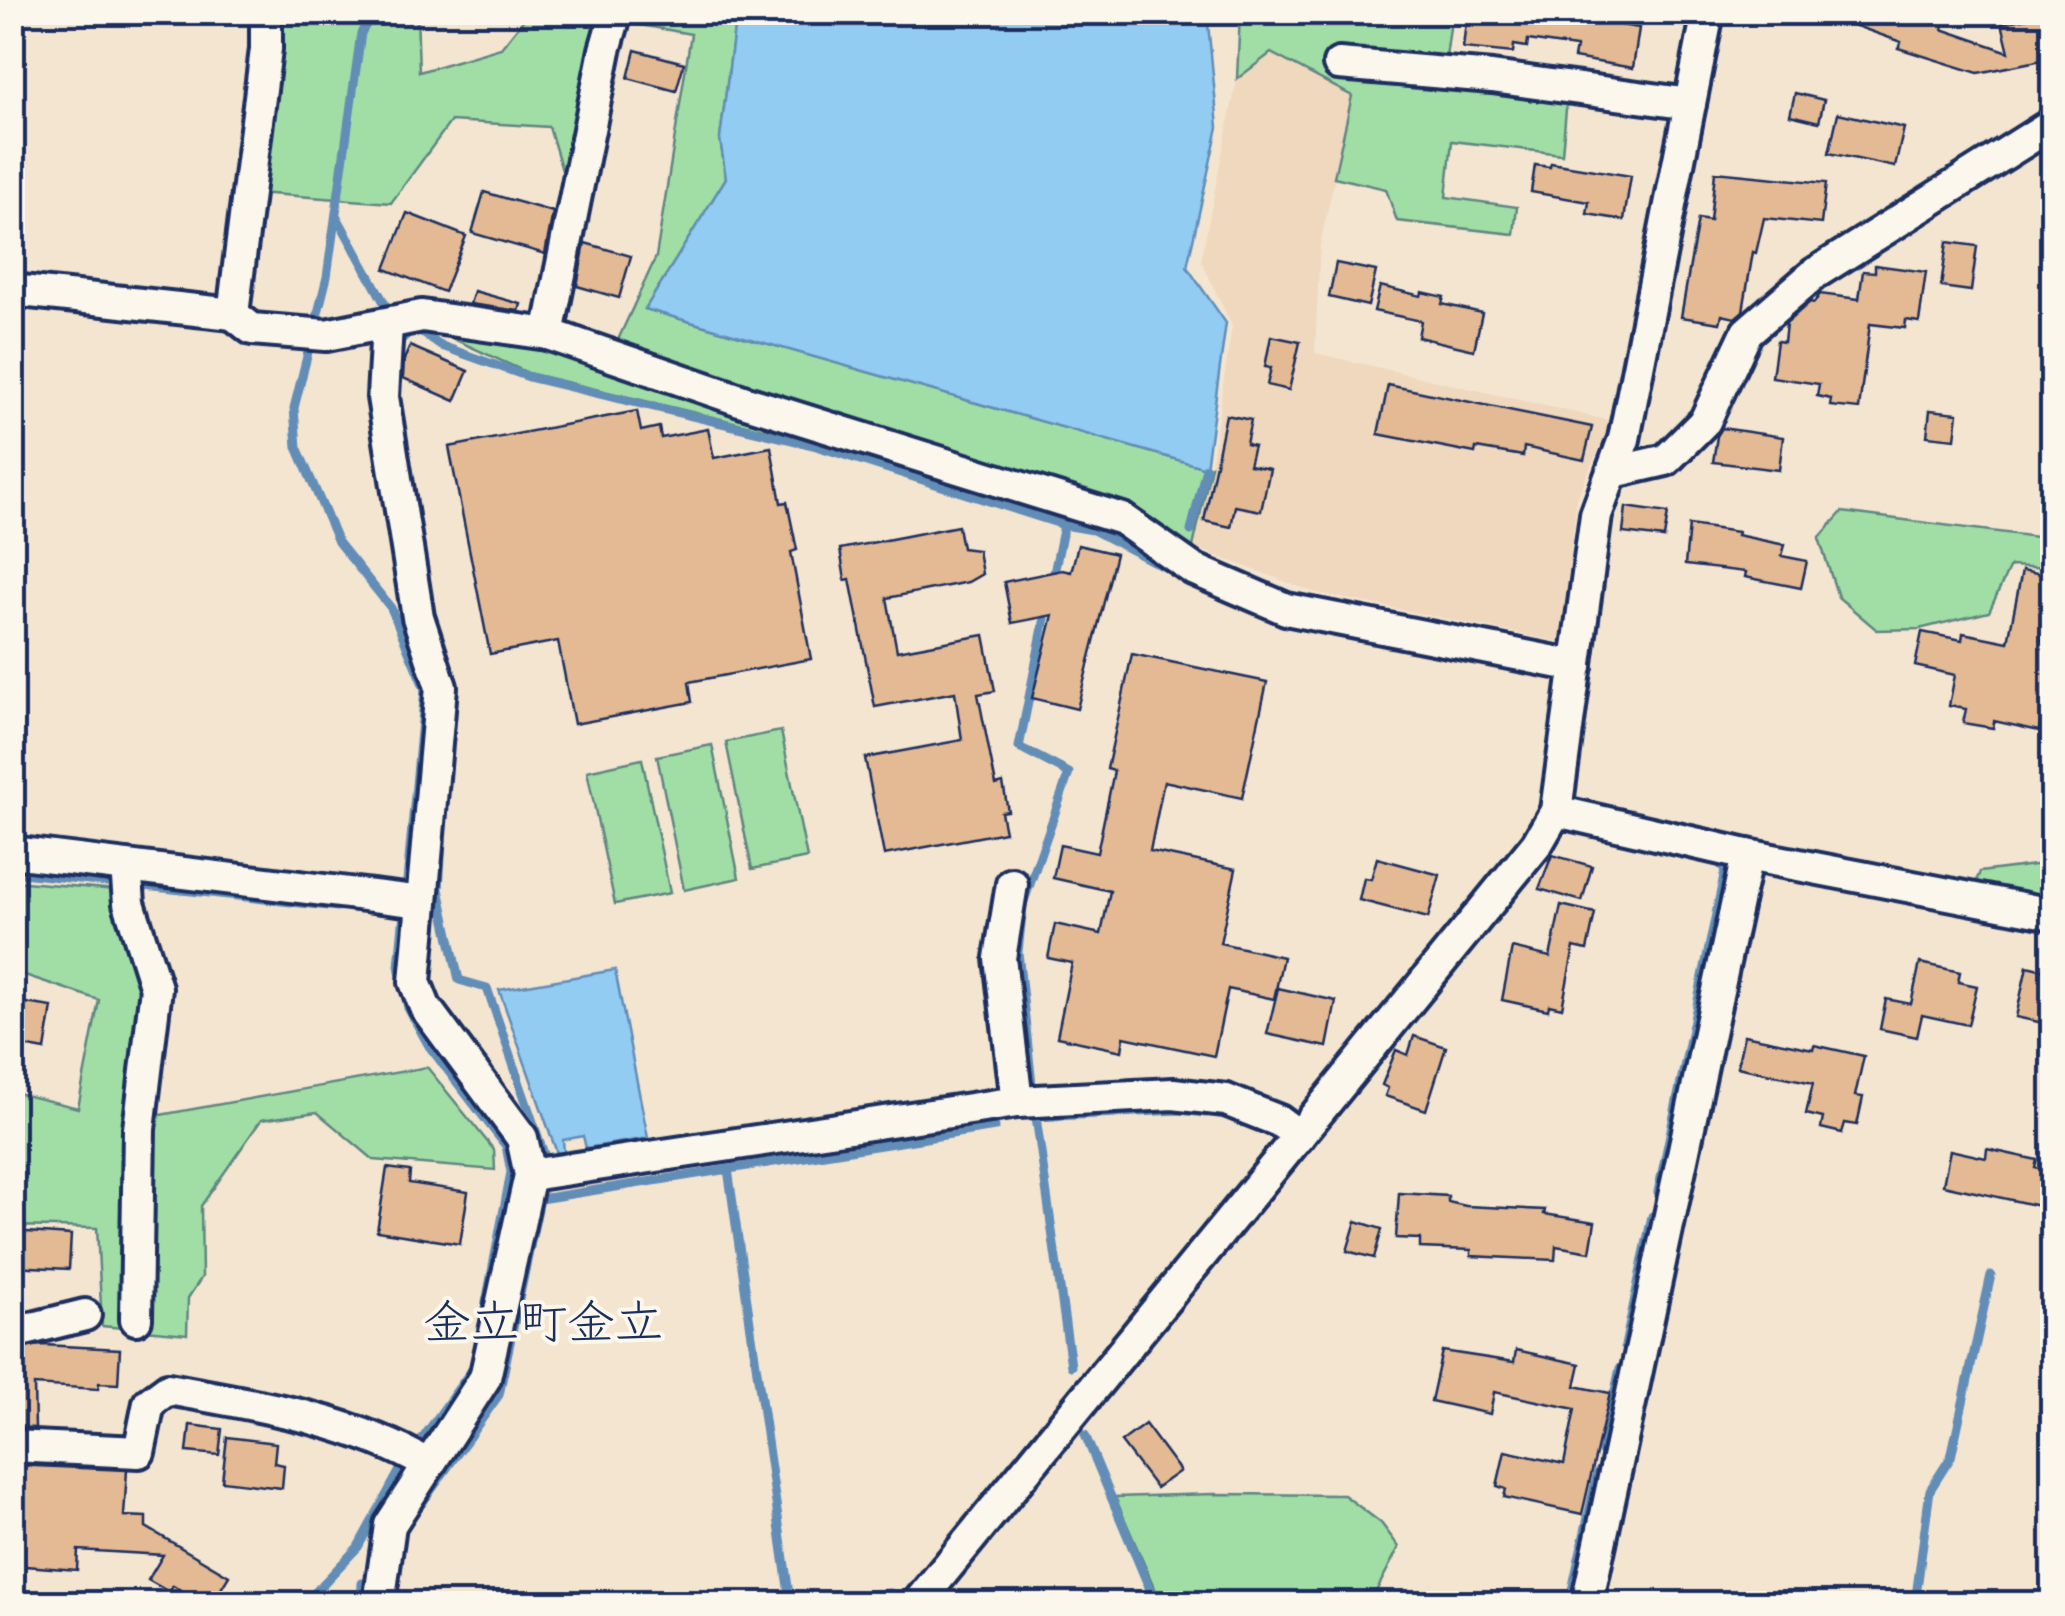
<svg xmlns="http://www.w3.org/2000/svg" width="2065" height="1616" font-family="Caveat,'Klee One',sans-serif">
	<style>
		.built { fill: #efd8be }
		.green { fill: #a1dea5; stroke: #5e8682; stroke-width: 2.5 }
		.water { fill: #92ccf2; stroke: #628db7; stroke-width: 2.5 }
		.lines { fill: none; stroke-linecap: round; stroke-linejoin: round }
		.stream { stroke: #628db7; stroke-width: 9 }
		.building { fill: #e3ba93; stroke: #1b2f5e; stroke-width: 2.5 }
		.minor-casing { stroke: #1b2f5e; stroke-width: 38 }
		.minor { stroke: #fbf7ec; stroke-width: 30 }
		.labels { text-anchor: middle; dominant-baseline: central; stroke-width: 8; stroke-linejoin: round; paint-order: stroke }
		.quarter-label { font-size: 48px; fill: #1b2f5e; stroke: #fbf7ec }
	</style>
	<rect width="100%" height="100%" fill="#f4e5d1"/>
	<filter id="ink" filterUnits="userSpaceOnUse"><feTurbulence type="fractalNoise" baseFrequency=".01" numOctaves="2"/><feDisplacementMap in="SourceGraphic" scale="20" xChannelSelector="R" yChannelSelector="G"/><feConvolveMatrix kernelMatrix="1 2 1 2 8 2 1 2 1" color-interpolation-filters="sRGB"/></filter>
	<g filter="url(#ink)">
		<path class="built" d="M1271,52L1353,96L1320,244L1315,353L1611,421L1577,498L1560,642L1313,592L1193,547L1211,466L1232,326L1201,260L1237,79Z"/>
		<g class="green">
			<path d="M271,13H417L419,72L501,48L529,13H736L720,139L726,178L645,309L1206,468L1211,466L1193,547L1121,505L1093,528L814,441L528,373L419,323L606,366L656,257L691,34L624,22L569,194L549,127L451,121L391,203L257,193Z"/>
			<path d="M1240,13H1452L1443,80L1567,98L1562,154L1452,141L1446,197L1517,207L1514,234L1397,221L1386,189L1334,177L1352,96L1271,53L1237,79Z"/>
			<path d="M1842,512L2052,539V568L2010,566L1989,612L1919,629L1877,630L1838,597L1819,538Z"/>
			<path d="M781,731L807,858L752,869L726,742Z"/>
			<path d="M712,745L739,878L684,890L657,756Z"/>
			<path d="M642,759L670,893L615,904L587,771Z"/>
			<path d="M2052,848V903L1973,888L1980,872L2042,864Z"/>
			<path d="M13,881L139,892L149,1117L427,1067L494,1150L495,1170L374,1160L317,1112L261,1120L201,1206L202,1277L188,1298L187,1334L102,1326L97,1228L12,1226L13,1092L78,1108L99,1000L13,971Z"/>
			<path d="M1213,1494L1344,1495L1381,1523L1399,1547L1370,1603H1161L1115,1497Z"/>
		</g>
		<g class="water">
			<path d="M736,13H1207L1218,127L1187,267L1226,323L1206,468L645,309L726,178L720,139Z"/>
			<path d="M615,970L648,1138L586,1148L583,1136L563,1140L564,1152L557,1153L499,990Z"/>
		</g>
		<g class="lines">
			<g class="stream">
				<path d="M374,12L361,33L327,277L294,408L297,447L338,542L391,608L425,689L399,966L408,1008L429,1046L506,1146L511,1172L481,1329"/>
				<path d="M337,217L386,306"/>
				<path d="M399,347L400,341L415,327L439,345L529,377L813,445L1064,525"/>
				<path d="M1191,531L1206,468"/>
				<path d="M1052,583L1064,525L1093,530L1178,574"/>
				<path d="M442,841L439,889L459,980L487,988L544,1154"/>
				<path d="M12,872L108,882"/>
				<path d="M145,886L337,907"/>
				<path d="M1032,1085L1018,952L1023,904L1069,773L1019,747L1047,608"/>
				<path d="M728,1169L790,1601L890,1593"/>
				<path d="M1658,1192L1725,871L1719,862L1710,860"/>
				<path d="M1625,1346L1652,1216"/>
				<path d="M1071,1366L1036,1117L1179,1110L1206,1113"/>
				<path d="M1085,1435L1156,1604"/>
				<path d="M415,1449L473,1368"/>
				<path d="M1602,1452L1620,1368"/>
				<path d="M415,1513L499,1395L540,1199L995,1127"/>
				<path d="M304,1604L358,1547L405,1461"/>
				<path d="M361,1604L362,1583"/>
				<path d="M1569,1604L1598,1472"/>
				<path d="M1915,1604L1930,1490L1951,1457L1991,1275"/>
			</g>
		</g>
		<g class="building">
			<path d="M1467,12H1542L1639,28L1633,68L1574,58L1576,47L1528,40L1527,47L1514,45L1513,53L1463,48Z"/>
			<path d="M1829,12H1929L1946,19L1942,29L2009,52L2002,23L2052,13V58L1978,73L1898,48L1901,42L1828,16Z"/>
			<path d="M635,50L684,63L676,91L628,78Z"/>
			<path d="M1795,93L1824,100L1819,122L1790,115Z"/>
			<path d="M1838,113L1904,128L1895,167L1829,153Z"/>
			<path d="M1551,163L1631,176L1624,220L1587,214L1589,202L1531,192L1535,165L1550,167Z"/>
			<path d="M1715,172L1826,183L1821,224L1764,218L1756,253L1753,252L1743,311L1735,318L1722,315L1720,323L1681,317L1698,219L1710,221Z"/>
			<path d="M484,192L553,212L545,254L472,233Z"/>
			<path d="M407,213L466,236L444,292L385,269Z"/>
			<path d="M1947,242L1977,246L1971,291L1941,287Z"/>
			<path d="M585,243L631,256L619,298L577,286Z"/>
			<path d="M1336,263L1376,271L1368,306L1329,297Z"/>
			<path d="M1875,265L1926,272L1919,322L1906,320L1905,328L1870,324L1859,409L1830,406L1831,399L1817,396L1819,384L1772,377L1777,341L1784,342L1786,323L1810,302L1814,303L1820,294L1859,299L1863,271L1875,272Z"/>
			<path d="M1380,286L1421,296L1422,292L1444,297L1442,304L1482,313L1474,350L1418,337L1421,321L1374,311Z"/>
			<path d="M474,291L521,304L519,311L470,304Z"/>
			<path d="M1271,336L1300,342L1289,390L1267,385L1271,368L1265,367Z"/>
			<path d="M410,346L468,371L455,401L403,378L404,360Z"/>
			<path d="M1388,385L1592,427L1584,460L1524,447L1523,456L1476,448L1475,453L1378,434Z"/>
			<path d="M1930,410L1958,413L1955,439L1927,436Z"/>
			<path d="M637,411L641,431L659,427L661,438L708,429L714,458L771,447L781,503L787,502L797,550L791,552L811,659L689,682L692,702L574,724L558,641L490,654L449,447Z"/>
			<path d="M1226,415L1251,420L1246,444L1254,446L1249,465L1270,469L1261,511L1235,506L1231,527L1204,521Z"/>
			<path d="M1722,428L1783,437L1779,470L1713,462L1717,436Z"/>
			<path d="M1626,507L1668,513L1664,538L1623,533Z"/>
			<path d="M1689,525L1738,532L1737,535L1785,545L1782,556L1807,561L1801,588L1745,577L1746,572L1685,565Z"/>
			<path d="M958,526L962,548L978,550L982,574L968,582L887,598L897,651L984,635L995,691L978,694L996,785L1003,783L1008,811L1001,812L1005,832L884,855L865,758L962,740L955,692L875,707L850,579L845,580L840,549Z"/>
			<path d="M1078,545L1116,554L1077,709L1032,698L1053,615L1012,623L1004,582L1062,570L1071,572Z"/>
			<path d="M2022,570L2052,576L2040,640L2052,643V722L2041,719L2039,731L1994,721L1993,728L1963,723L1966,709L1949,706L1955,675L1915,666L1922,632L1962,640L1963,633L2008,642Z"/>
			<path d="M1132,654L1267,682L1242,798L1164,781L1150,851L1236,869L1220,943L1283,957L1274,999L1228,989L1214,1056L1124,1037L1122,1051L1057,1037L1072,963L1048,958L1055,924L1101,934L1110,891L1053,878L1060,845L1097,853L1114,771L1107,769Z"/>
			<path d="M1552,855L1592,866L1582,901L1539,889Z"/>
			<path d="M1377,858L1440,875L1428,918L1359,900L1364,878L1371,879Z"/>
			<path d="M1561,905L1595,913L1587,950L1574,947L1562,1008L1549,1005L1548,1010L1502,1000L1512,948L1550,957Z"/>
			<path d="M1920,963L1960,972L1958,982L1977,986L1968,1025L1922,1015L1917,1037L1880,1029L1886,999L1911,1004Z"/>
			<path d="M2027,966L2052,972V1025L2016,1017Z"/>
			<path d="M1278,988L1336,1001L1327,1047L1267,1034Z"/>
			<path d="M12,1001L52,1007L45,1050L12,1044Z"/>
			<path d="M1744,1035L1813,1049L1814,1045L1864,1056L1855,1096L1863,1097L1857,1125L1845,1123L1842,1133L1821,1128L1823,1118L1806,1114L1813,1083L1737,1067Z"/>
			<path d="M1414,1036L1446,1047L1426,1110L1385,1096L1388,1088L1382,1085L1396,1050L1408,1055Z"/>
			<path d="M1987,1149L2037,1160L2035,1168L2047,1171L2039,1206L1943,1185L1950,1150L1986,1158Z"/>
			<path d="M387,1168L410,1171L409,1183L468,1192L460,1244L377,1231Z"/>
			<path d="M1399,1193L1448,1196V1202L1466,1206L1545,1210L1544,1214L1595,1222L1590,1252L1556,1246L1555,1260L1471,1256V1250L1420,1248V1239L1396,1238Z"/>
			<path d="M1356,1221L1382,1229L1374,1258L1347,1251Z"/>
			<path d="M12,1231L71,1235L69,1269L12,1266Z"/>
			<path d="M43,1345L120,1349L118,1384L99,1383L98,1389L34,1385L35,1428L12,1427V1348Z"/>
			<path d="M1516,1350L1580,1364L1575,1386L1610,1393L1582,1514L1504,1497L1506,1489L1497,1486L1505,1451L1564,1464L1575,1409L1494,1392L1490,1414L1431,1401L1442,1351L1514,1362Z"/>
			<path d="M1145,1424L1180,1471L1156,1488L1121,1442Z"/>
			<path d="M190,1425L222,1429L219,1455L187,1452Z"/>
			<path d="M227,1437L276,1443L274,1463L284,1465L282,1488L222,1481Z"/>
			<path d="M12,1465L127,1470L124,1516L146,1517V1527L229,1576L215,1599L205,1592L199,1601L173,1586L169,1592L148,1580L163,1555L78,1550L77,1570L12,1565Z"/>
		</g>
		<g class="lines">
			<defs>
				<g id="minor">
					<path d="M266,12V49L233,314L252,329L326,335L422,316L548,334L743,401L1122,519L1193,569L1286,609L1576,666"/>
					<path d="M1339,64L1492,77L1690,104"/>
					<path d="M12,290L233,314"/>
					<path d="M548,334L605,50L616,12"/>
					<path d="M1614,472L1666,460L1705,421L1747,332L1814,274L2052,124"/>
					<path d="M1556,811L1747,855L2052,914"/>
					<path d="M12,852L422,902"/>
					<path d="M126,866L129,903L156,988L139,1129L136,1319"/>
					<path d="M1012,884L1000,958L1017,1102"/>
					<path d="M530,1175L1017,1102L1173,1094L1226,1100L1279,1121L1299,1136"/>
					<path d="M12,1329L25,1330L85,1315"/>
					<path d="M12,1446L139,1452L149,1403L168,1389C257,1405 351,1419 429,1465"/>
					<path d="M379,1604L390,1525L485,1378L530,1175L522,1138L425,1007L415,982L441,687L418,617L383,397L387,324"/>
					<path d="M917,1604L1537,844L1556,811L1596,515L1624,439L1708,12"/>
					<path d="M1587,1604L1747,855"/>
				</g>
			</defs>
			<use href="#minor" class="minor-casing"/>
			<use href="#minor" class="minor"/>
		</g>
	</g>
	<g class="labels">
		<g class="quarter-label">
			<text x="543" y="1322">金立町金立</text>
		</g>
	</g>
	<rect width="2065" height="1616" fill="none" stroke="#fbf7ec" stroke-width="50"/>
	<rect x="25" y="25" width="2015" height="1566" fill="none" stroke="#1b2f5e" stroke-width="4" filter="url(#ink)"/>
</svg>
